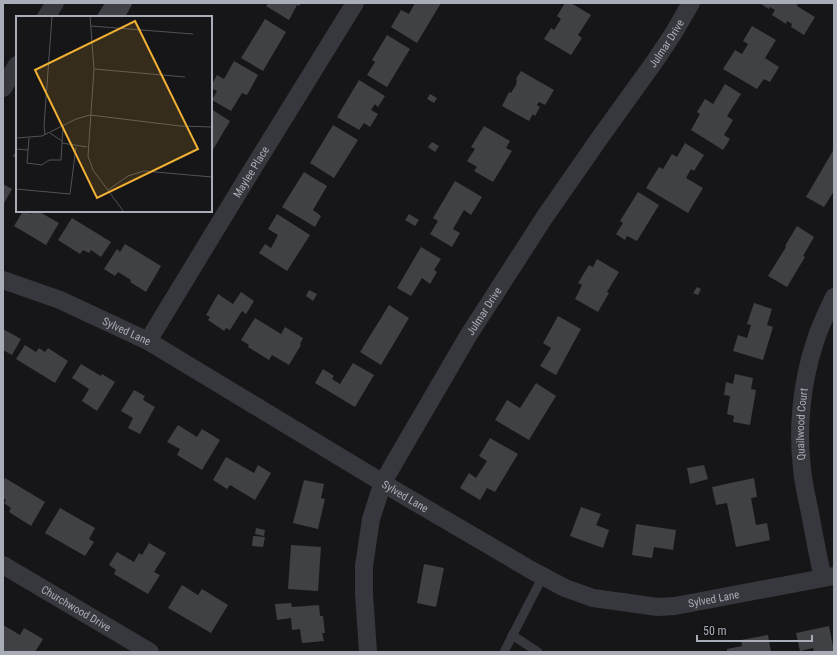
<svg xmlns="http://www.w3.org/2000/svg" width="837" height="655" font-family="'Roboto Condensed',sans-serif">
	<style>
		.building { fill: #404145 }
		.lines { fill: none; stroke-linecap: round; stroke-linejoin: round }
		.service { stroke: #37383d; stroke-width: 9 }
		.minor { stroke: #37383d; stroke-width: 18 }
		.labels { text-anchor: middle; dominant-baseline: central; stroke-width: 3; stroke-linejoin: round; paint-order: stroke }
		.street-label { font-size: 11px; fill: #a8adb8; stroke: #111113 }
		.inset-road { fill: none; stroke: #505258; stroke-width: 1 }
		.view { fill: #f2b134; fill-opacity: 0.15; stroke: #f2b134; stroke-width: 2 }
		.inset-edge { fill: none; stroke: #a8adb8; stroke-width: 2 }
	</style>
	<rect width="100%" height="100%" fill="#161618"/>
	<g class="building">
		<path d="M105,3H133L125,17H96Z"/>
		<path d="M268,3H301L299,6L297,5L289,20L266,6Z"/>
		<path d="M415,3H441L417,43L391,27L401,10L409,14Z"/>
		<path d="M565,3H571L591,15L578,35L582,38L571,55L544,39L551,28L554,30L561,19L557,16Z"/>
		<path d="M762,3H798L797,6L815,17L804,35L791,27L792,24L787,21L786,24L772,15L775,10L770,7L769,9L761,4Z"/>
		<path d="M265,19L286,32L263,71L241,58Z"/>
		<path d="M752,26L776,40L765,58L779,67L770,82L764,79L757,89L723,69L735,50L742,54L748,44L743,41Z"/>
		<path d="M387,35L410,49L387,87L367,75L375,62L372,60Z"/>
		<path d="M234,61L258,75L247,95L242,93L231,111L212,100L217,91L211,88V86L217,75L224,79Z"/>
		<path d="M521,71L554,90L545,105L539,102L537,105L540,107L535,116L533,114L529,121L502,106L509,92L511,93L517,83H516L517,80L516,79Z"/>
		<path d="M359,80L385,96L378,107L375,104L371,110L378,114L370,127L364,123L359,130L337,117Z"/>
		<path d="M725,84L741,94L727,116L733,120L724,135L730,139L723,150L691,130L700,114L697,112L705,99L713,104Z"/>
		<path d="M430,94L437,98L434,103L427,99Z"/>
		<path d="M211,109L230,121L211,153Z"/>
		<path d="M333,125L358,140L334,178L310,163Z"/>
		<path d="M484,126L510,141L506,148L512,151L493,182L474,171L477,167L467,161L475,149L471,147Z"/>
		<path d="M432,142L439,146L435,152L428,147Z"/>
		<path d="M685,143L704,155L694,171L691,169L686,178L703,188L688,213L646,188L659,167L663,169L672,154L677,157Z"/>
		<path d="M17,149V159L13,156Z"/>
		<path d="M834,149V191L824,207L806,197Z"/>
		<path d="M304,172L327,186L313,210L321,216L315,227L282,207Z"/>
		<path d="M455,181L482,197L471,215L464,210L453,229L460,233L452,247L430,234L438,221L433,218Z"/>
		<path d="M3,184L12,189L3,205Z"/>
		<path d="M638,192L659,205L637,241L627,236L625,240L616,234L623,223L620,221Z"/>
		<path d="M23,211H26L31,214L33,211H38L59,223L46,245L14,226Z"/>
		<path d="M277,214L310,235L287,271L259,253L265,244L271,248L278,235L268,229Z"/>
		<path d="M409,214L419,220L415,226L405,220Z"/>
		<path d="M72,218L111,242L101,257L91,250L89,253L83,250L80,254L58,240Z"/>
		<path d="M797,226L814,237L803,256L805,257L787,287L768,276L786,247L785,246Z"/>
		<path d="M125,244L161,266L146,292L130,282L131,280L118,272L115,276L104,269L117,249L120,252Z"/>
		<path d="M421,247L441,259L434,270L437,272L430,284L422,278L411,296L397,288Z"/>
		<path d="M597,259L619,272L607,292L609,293L598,312L575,299L582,285L578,283L589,265L593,267Z"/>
		<path d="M697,287L701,289L698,295L693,293Z"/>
		<path d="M309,290L317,294L313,301L306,296Z"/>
		<path d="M241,292L254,301L246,314L242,311L230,330L226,328L224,331L208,320L210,317L206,315L218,294L233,304Z"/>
		<path d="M754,303L772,309L767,325L773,327L763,360L733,351L738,335L747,338L751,325L747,324Z"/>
		<path d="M389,305L409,318L381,365L360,352Z"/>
		<path d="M558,316L581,329L556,375L540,366L551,348L543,343Z"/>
		<path d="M255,318L281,334L285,327L303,338L300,344L301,345L289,365L272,355L269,360L248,347L249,345L241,340Z"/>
		<path d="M3,329L21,339L12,355L3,350Z"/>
		<path d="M25,345L36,352L39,348L45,352L48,348L68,361L55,383L16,359Z"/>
		<path d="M353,363L374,375L355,407L315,383L323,369L334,376L332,379L340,384Z"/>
		<path d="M81,364L101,376L102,374L115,382L97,411L82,401L89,389L72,378Z"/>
		<path d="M735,374L753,378L751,389L756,390L750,425L733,422L734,416L727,414L730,396L724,395L726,382L733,384Z"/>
		<path d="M536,383L556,396L529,440L495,420L507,400L520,408Z"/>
		<path d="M134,390L145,396L143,400L155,407L140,434L128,428L133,418L121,411Z"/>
		<path d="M178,425L197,437L202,429L220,440L202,470L177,455L180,449L167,442Z"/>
		<path d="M490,438L518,454L495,492L487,488L480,500L460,488L469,473L476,478L487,461L479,456Z"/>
		<path d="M226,457L254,473L258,465L271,473L255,500L230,485L227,489L213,480Z"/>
		<path d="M704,465L708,479L690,484L687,468Z"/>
		<path d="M5,478L45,502L31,526L9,512L11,508L4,503L6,500L3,498V482Z"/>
		<path d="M754,478L757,497L751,498L756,525L767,523L770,540L736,547L727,503L716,505L712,487Z"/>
		<path d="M304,480L324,484L321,498L325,499L318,529L293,523Z"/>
		<path d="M581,507L601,514L596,525L609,530L603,548L570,536Z"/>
		<path d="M60,508L95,528L89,539L94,542L85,556L45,533Z"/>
		<path d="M636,524L676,530L673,550L654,547L652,558L632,555Z"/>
		<path d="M256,528L265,530L264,536L255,534Z"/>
		<path d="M253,536L265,537L263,547L252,546Z"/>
		<path d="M149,543L166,553L154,572L160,575L148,594L114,574L116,570L109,565L117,552L134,562L139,553L142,555Z"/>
		<path d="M291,545L321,547L318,591L288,589Z"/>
		<path d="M424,564L444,568L436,607L417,603Z"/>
		<path d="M182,585L198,595L202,589L228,605L211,633L168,608Z"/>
		<path d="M291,603L292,607L319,605L320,616H323L325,633H322L324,641L302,643L300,629L292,630L291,618L277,620L275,604Z"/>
		<path d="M3,625L20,635L24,628L43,639L35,652H5L3,651Z"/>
		<path d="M829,626L834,652H814L813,648L800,651L796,633Z"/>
		<path d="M768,635L771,652H727V649L742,646L741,640Z"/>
	</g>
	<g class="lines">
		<g class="service">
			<path d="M512,635L538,652"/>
			<path d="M504,652L543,576"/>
		</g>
		<g class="minor">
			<path d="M46,17L55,3"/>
			<path d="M3,88L17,65"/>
			<path id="s1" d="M3,280L60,300L148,341L398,492L531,570L565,588L593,598L658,607L675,606L834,576"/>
			<path id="s2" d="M148,341L247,178L355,3"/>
			<path id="s3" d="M3,565L150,652"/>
			<path id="s4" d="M823,578C818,557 814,535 810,513C807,498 803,483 802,468C797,427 802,381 815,342C820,326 827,312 834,297"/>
			<path id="s5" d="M368,652L364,594V566L371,519L383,482L468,336L544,218L601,136L655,61L673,34L691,3"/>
		</g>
	</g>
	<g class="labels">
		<g class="street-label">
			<text stroke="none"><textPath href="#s5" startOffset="695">Julmar Drive</textPath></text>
			<text stroke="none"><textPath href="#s2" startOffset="198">Maylee Place</textPath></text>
			<text stroke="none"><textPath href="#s5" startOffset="371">Julmar Drive</textPath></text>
			<text stroke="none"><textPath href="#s1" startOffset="134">Sylved Lane</textPath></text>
			<text stroke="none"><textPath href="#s4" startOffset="156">Quailwood Court</textPath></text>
			<text stroke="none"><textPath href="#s1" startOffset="458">Sylved Lane</textPath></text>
			<text stroke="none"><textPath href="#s1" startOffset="794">Sylved Lane</textPath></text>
			<text stroke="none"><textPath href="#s3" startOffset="85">Churchwood Drive</textPath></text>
		</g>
	</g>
	<g transform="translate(16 16)">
		<rect width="196" height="196" fill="#161618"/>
		<path class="inset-road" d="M74,0L78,53L72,140L77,154L108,196M75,10L177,18M78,53L169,61M34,117L46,125M29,119L28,110L36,0M0,122L26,120L60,103L74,99L164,110L196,111M13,122L11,147L26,149L33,144H45L47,110M46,127L71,131M0,133L12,134M0,173L54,178L60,131M92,174L112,160L128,155L196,161"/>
		<path class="view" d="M119,5L182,133L81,182L19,54Z"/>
		<rect width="196" height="196" class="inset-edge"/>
	</g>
	<rect width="837" height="655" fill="none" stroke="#a8adb8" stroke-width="8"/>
	<path d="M697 635v6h115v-6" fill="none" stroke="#a8adb8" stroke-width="2"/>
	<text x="703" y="635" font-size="12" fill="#a8adb8" stroke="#111113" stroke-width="3" paint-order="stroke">50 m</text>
</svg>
